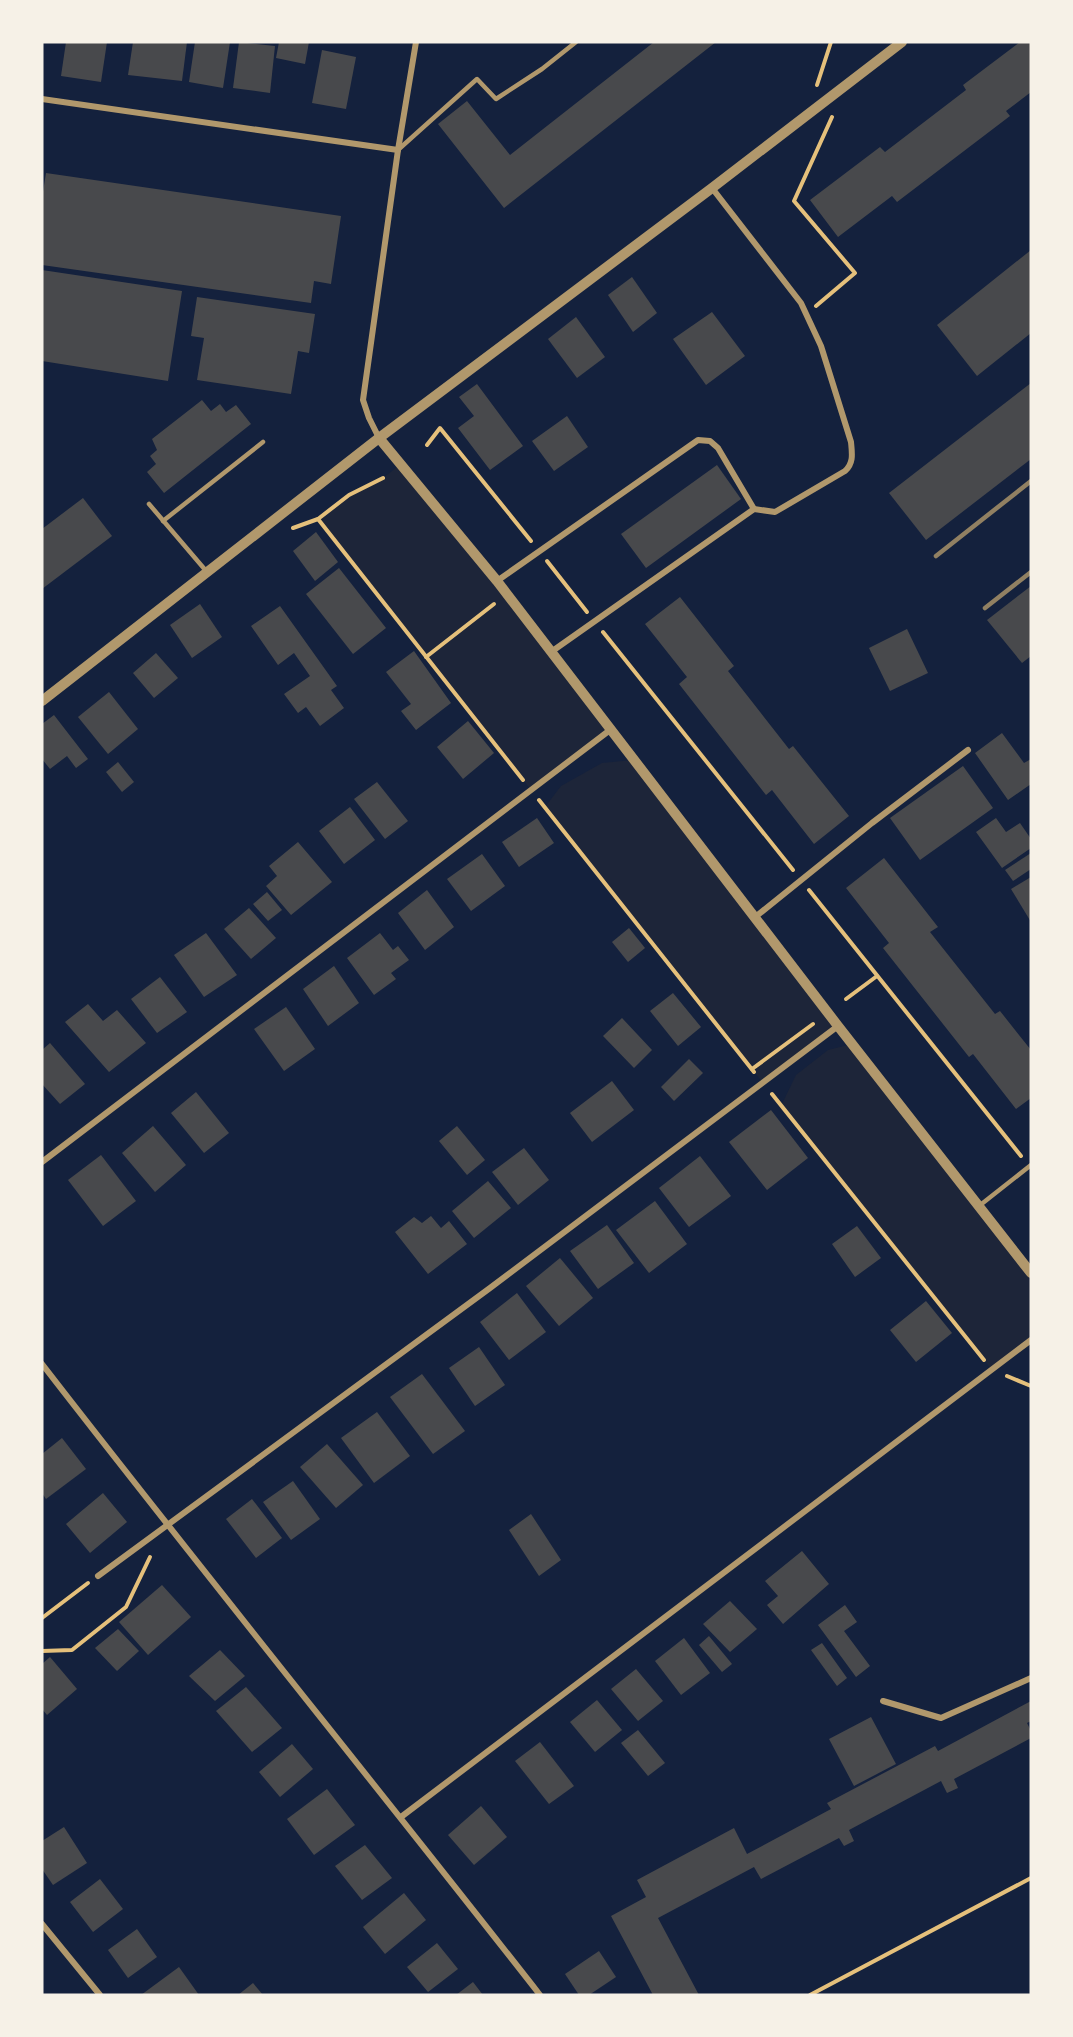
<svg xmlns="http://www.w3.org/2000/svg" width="1073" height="2037" font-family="'Fira Sans Condensed',sans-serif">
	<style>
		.green { fill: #1d2539 }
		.building { fill: #48494c }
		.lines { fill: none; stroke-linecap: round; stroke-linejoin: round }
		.path { stroke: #e5c07b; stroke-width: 4 }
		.service { stroke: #b1986c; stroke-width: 4.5 }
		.minor { stroke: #b1986c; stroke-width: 6 }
		.tertiary { stroke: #b1986c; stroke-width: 10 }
		.rail { stroke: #918062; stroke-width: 4.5 }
	</style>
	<rect width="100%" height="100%" fill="#14213d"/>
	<g class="green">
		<path d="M401,464L610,730L531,790L318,519L349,495L383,478Z"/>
		<path d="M633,760L838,1026L763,1083L545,807L561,786L602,763Z"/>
		<path d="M852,1044L1031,1273V1340L992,1370L781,1106L796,1075L828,1050Z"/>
	</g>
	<g class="building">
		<path d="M66,42H107L101,82L61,76Z"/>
		<path d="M133,42H187L182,81L128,75Z"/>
		<path d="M195,42H230L223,88L189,82Z"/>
		<path d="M239,42L275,46L270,93L233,88Z"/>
		<path d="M279,42H309L305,64L276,58Z"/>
		<path d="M654,42H716L504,208L438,124L467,101L510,155Z"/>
		<path d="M1020,42H1031V92L1006,111L1010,116L897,202L892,196L838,237L810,200L880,147L885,152L966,90L963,85Z"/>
		<path d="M322,50L356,57L346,109L312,103Z"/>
		<path d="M46,173L341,216L331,284L314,281L311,303L42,265V198Z"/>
		<path d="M1031,250V333L977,376L937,325Z"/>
		<path d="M42,270L182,291L168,381L42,361Z"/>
		<path d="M632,277L657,313L633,332L608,295Z"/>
		<path d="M197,297L315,314L309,353L298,351L291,394L197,380L204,338L191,336Z"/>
		<path d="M712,312L745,356L706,385L673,339Z"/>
		<path d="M576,317L605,357L577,378L548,339Z"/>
		<path d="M1031,383V459L926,540L889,493Z"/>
		<path d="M477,384L523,446L490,470L458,428L474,416L459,397Z"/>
		<path d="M202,400L211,411L220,404L226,412L236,405L251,424L164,493L147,472L156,464L150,456L157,450L152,439Z"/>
		<path d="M567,416L588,447L554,471L532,441Z"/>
		<path d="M717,465L741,499L646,568L621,534Z"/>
		<path d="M83,498L112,536L42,589V529Z"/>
		<path d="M316,532L338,562L315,581L293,551Z"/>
		<path d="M339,568L386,628L353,654L306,594Z"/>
		<path d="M1031,586V656L1022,663L987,620Z"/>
		<path d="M680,597L734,666L728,671L789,749L793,746L849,816L814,844L772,790L766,795L679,684L687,677L645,624Z"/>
		<path d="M200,604L222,637L192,658L170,625Z"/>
		<path d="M280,606L337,686L331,690L344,708L320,726L306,707L298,713L284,694L310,676L294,653L278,665L251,626Z"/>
		<path d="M907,629L928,673L890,691L869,648Z"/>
		<path d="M414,651L451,703L416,730L401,711L411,704L386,672Z"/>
		<path d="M156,653L178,678L154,698L133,673Z"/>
		<path d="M109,692L138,729L108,754L78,717Z"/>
		<path d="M54,715L88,759L76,768L67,756L50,769L42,759V724Z"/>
		<path d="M468,721L494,753L463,779L437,747Z"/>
		<path d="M1002,733L1024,763L1031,759V784L1008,800L975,753Z"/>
		<path d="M118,762L134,782L122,792L106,772Z"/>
		<path d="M963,766L993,808L920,860L890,818Z"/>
		<path d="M377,782L408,821L385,839L354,799Z"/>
		<path d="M350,807L375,840L344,864L319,831Z"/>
		<path d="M537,818L554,843L519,867L502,842Z"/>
		<path d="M996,818L1006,832L1020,823L1031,839V848L1002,868L976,832Z"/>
		<path d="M298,842L332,882L291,915L266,886L277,876L269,866Z"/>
		<path d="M1031,853V869L1013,881L1005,870Z"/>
		<path d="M482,854L505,886L471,911L447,879Z"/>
		<path d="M884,858L938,927L930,932L995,1014L1000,1011L1031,1050V1098L1016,1109L973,1054L969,1057L883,948L889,943L846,888Z"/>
		<path d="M1031,877V922L1011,889Z"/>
		<path d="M427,890L454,927L425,950L398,913Z"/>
		<path d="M267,892L282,910L268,921L253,904Z"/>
		<path d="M249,908L276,938L251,959L224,929Z"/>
		<path d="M629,928L645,948L628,962L612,942Z"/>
		<path d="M206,933L237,975L204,997L174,955Z"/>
		<path d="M380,933L393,950L398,946L409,960L391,973L396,979L374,995L347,958Z"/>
		<path d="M334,966L359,1003L328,1026L303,989Z"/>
		<path d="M160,977L187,1012L157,1033L131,999Z"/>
		<path d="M673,993L701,1027L678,1046L650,1011Z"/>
		<path d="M88,1004L103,1021L117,1010L146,1043L109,1072L65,1022Z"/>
		<path d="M286,1007L315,1049L284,1071L254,1029Z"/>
		<path d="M622,1018L652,1050L634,1068L603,1036Z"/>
		<path d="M50,1043L85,1084L60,1104L42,1084V1050Z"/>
		<path d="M689,1059L703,1073L674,1101L661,1087Z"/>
		<path d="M612,1081L634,1110L592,1142L570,1113Z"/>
		<path d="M196,1092L229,1133L204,1153L171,1113Z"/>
		<path d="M771,1110L808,1158L767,1190L729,1142Z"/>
		<path d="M153,1126L186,1165L155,1192L122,1153Z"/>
		<path d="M457,1126L485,1160L467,1175L439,1141Z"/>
		<path d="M524,1148L549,1180L518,1205L492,1172Z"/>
		<path d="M101,1155L136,1201L103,1226L68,1180Z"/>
		<path d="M700,1156L731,1196L689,1227L659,1188Z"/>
		<path d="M488,1181L511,1208L474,1238L452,1211Z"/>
		<path d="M655,1201L687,1244L649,1273L616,1230Z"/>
		<path d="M431,1216L441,1228L449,1221L467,1244L428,1274L395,1232L414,1217L422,1223Z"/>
		<path d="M607,1225L634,1263L598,1289L570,1251Z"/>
		<path d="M857,1226L881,1258L855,1277L832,1244Z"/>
		<path d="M560,1258L593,1298L559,1326L526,1286Z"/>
		<path d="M517,1293L546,1332L509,1360L480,1322Z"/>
		<path d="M926,1301L952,1333L916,1362L890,1330Z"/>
		<path d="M479,1347L505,1385L475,1406L449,1368Z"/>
		<path d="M422,1374L465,1431L433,1454L390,1397Z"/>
		<path d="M377,1412L410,1456L374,1483L341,1438Z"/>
		<path d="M62,1438L86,1469L46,1499L42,1493V1454Z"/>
		<path d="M327,1444L363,1485L336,1508L300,1467Z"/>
		<path d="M293,1481L320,1519L291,1540L263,1502Z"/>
		<path d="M103,1493L127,1522L90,1553L66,1524Z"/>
		<path d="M252,1499L282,1538L256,1558L226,1519Z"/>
		<path d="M531,1514L561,1560L539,1576L509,1530Z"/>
		<path d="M802,1551L829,1584L783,1624L767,1605L778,1596L765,1581Z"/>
		<path d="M162,1585L191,1617L148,1655L119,1622Z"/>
		<path d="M730,1601L757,1629L730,1652L703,1624Z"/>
		<path d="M845,1605L857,1622L844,1631L870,1666L856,1677L818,1625Z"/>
		<path d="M118,1629L139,1651L117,1671L95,1648Z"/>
		<path d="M709,1636L732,1664L722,1672L699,1645Z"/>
		<path d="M684,1638L710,1673L681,1695L655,1661Z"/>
		<path d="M822,1643L847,1678L837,1686L811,1650Z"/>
		<path d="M220,1650L245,1676L215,1701L189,1676Z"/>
		<path d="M50,1657L77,1689L47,1715L42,1709V1664Z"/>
		<path d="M636,1669L663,1701L638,1721L611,1689Z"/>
		<path d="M246,1687L282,1728L252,1752L216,1711Z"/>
		<path d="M597,1700L622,1730L595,1752L570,1722Z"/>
		<path d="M1031,1701V1721L1027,1723L1031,1731V1738L954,1779L958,1788L947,1793L941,1781L849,1830L854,1841L844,1846L839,1838L761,1879L754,1867L658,1918L699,1995H653L611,1916L646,1897L637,1880L734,1828L747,1854L831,1809L827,1803L935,1746L938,1751Z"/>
		<path d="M871,1717L896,1764L854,1786L829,1739Z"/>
		<path d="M638,1730L665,1763L648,1776L621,1743Z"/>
		<path d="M540,1742L574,1786L549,1804L515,1761Z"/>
		<path d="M292,1744L313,1769L280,1797L259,1772Z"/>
		<path d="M327,1789L355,1825L314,1855L287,1819Z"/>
		<path d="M481,1806L507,1837L474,1865L448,1835Z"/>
		<path d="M64,1827L87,1863L53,1885L42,1869V1841Z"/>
		<path d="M365,1845L392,1878L362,1900L335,1866Z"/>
		<path d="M100,1879L123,1909L93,1932L70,1902Z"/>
		<path d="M404,1893L426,1920L385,1954L363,1927Z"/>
		<path d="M137,1929L157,1957L128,1978L108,1950Z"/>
		<path d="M437,1943L458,1969L428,1992L407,1967Z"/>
		<path d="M599,1951L616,1977L589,1995H579L565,1974Z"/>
		<path d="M179,1967L199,1995H141Z"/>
		<path d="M473,1982L483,1995H456Z"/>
		<path d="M253,1983L263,1995H238Z"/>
	</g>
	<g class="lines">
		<g class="path">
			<path d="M817,85L831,42"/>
			<path d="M816,306L855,273L794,201L832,117"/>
			<path d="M427,445L440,428L531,541"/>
			<path d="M318,519L523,780"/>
			<path d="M293,528L318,519L349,495L383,478"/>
			<path d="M547,561L587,612"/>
			<path d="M603,632L793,870"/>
			<path d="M426,657L494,604"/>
			<path d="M539,800L754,1072"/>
			<path d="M809,890L1021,1156"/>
			<path d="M846,999L877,976"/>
			<path d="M752,1069L813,1024"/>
			<path d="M772,1094L984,1360"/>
			<path d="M1007,1376L1031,1386"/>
			<path d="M42,1618L88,1583"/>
			<path d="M42,1651L72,1650L126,1607L150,1557"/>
			<path d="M810,1995L1031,1878"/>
		</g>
		<g class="service">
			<path d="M399,149L477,79L496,99L542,69L576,42"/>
			<path d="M149,504L207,572"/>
			<path d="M163,521L263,442"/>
			<path d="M979,1206L1031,1165"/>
		</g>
		<g class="minor">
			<path d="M42,99L398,150"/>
			<path d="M379,438L369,418L363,400L398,150L416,42"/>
			<path d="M497,581L698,440L710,441L718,448L754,509"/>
			<path d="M551,652L754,509L775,512L845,471C854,463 852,453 851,442L821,346L801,303L712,188"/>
			<path d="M754,918L872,823L968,750"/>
			<path d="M42,1162L610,730"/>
			<path d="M42,1364C206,1576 375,1784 540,1995"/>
			<path d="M98,1576L490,1288L838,1026"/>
			<path d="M883,1701L941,1718L1031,1678"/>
			<path d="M401,1817L1031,1340"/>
			<path d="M42,1924L100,1995"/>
		</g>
		<g class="tertiary">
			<path d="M379,438L497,581L838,1026L1031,1273"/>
			<path d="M42,701L379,438L712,188L902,42"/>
		</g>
		<g class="rail">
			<path d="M936,556L1031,481"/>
			<path d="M985,608L1031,572"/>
		</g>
	</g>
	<rect width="1073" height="2037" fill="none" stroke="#f6f1e7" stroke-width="87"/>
</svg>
